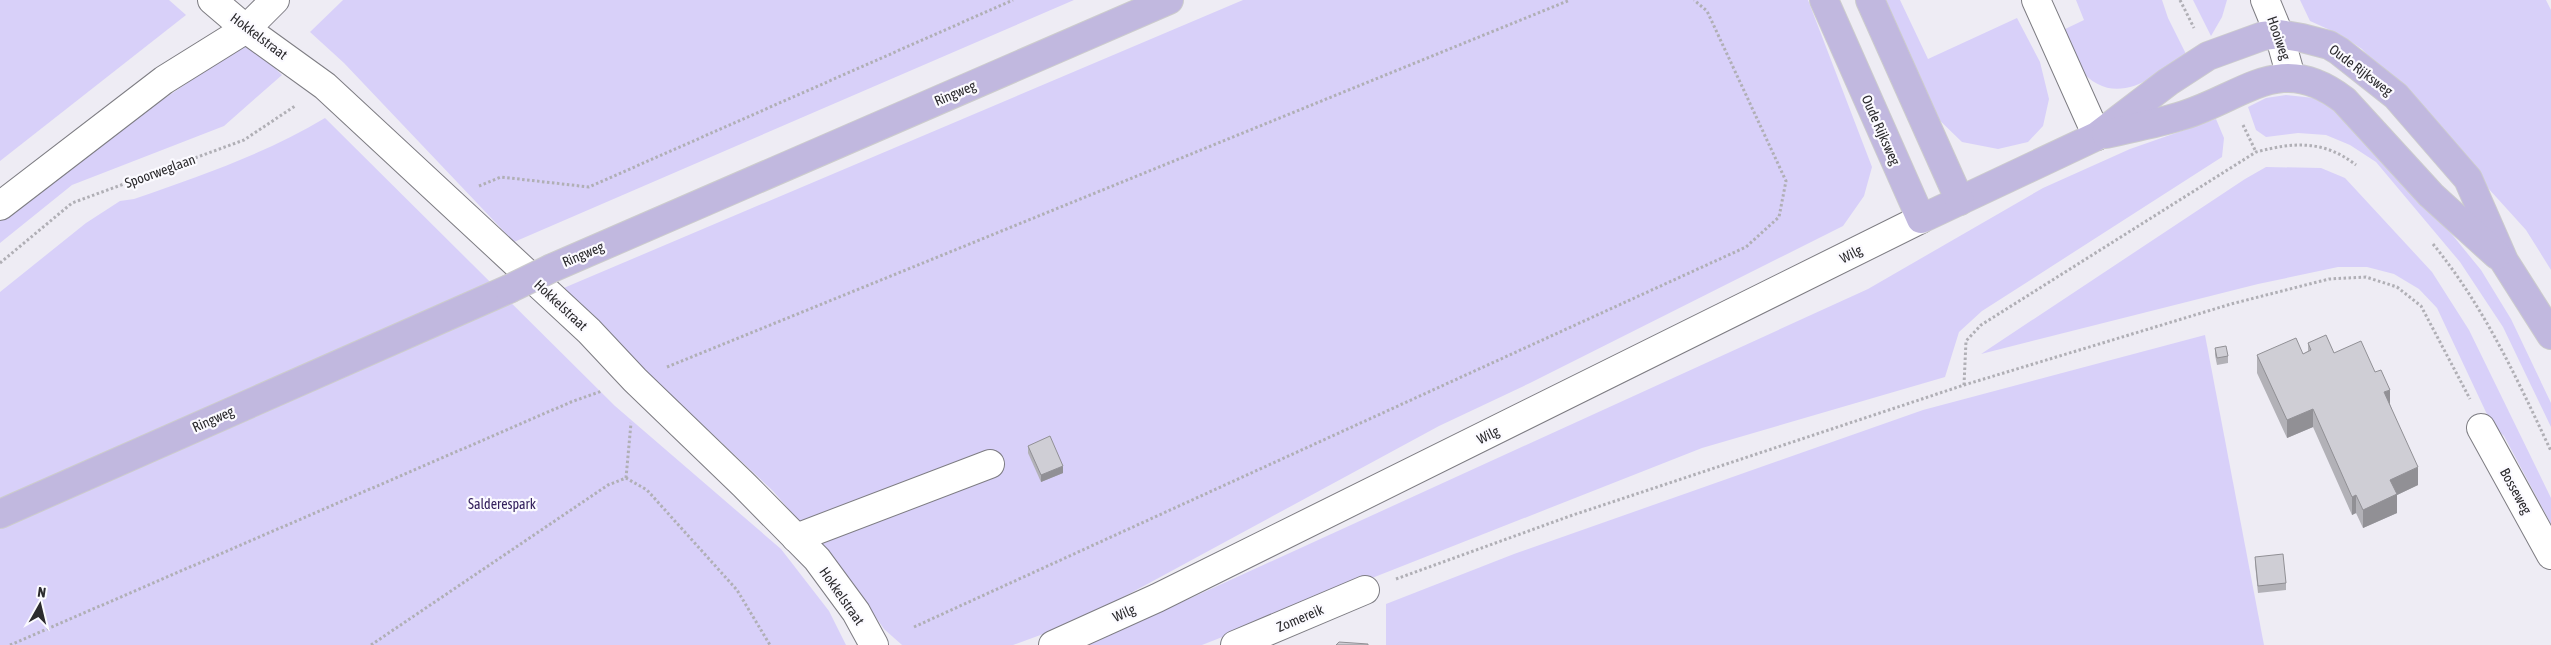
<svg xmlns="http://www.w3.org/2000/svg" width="2551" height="645" font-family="'Asap Condensed',sans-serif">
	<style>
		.green { fill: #d8d0f9 }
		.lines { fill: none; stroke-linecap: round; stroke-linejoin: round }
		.minor-casing { stroke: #7d7c82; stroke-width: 30 }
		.major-casing { stroke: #cccccd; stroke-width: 30 }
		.path { stroke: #b0afb5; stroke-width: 3; stroke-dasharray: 2.5 2.5; stroke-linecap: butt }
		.minor { stroke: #fff; stroke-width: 28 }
		.major { stroke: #c1b8df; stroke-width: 28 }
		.major-bridge-casing { stroke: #cccccd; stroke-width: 30; stroke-linecap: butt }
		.major-bridge { stroke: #c1b8df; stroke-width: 28 }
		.wall { fill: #b2b1b7 }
		.shaded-wall { fill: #919095 }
		.building { fill: #cfced5; stroke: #919095 }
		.labels { text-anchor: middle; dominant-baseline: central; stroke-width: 4.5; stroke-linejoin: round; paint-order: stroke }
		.street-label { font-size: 14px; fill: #2c2b2e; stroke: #fbfaff }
		.park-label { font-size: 14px; fill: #35215e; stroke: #fbfaff }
	</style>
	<rect width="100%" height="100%" fill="#eeecf4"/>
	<g class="green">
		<path d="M0,0H169L186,15L0,161Z"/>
		<path d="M343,0H1074L514,242L344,63L310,32Z"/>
		<path d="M1243,0H1808L1872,167L1864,196L1843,226L1530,383L1439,426L1081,620L1013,645H902L884,629L852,583L773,491L559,290Z"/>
		<path d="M1882,0H1900L1928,59L2017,18L2040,62L2049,99L2043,126L2028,142L1998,149L1962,142L1931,112Z"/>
		<path d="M2076,0H2162L2168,18L2186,54C2152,79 2113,111 2078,67C2070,57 2066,42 2061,31L2084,20Z"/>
		<path d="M2193,0H2227L2222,17L2211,36Z"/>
		<path d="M2300,0H2546L2551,10V270L2526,230L2362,49L2339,34L2310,21Z"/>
		<path d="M248,42L282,75L224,126L72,185L0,243V216L63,167Z"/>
		<path d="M2286,95L2314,98L2334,110L2360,132L2432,210L2481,270L2511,319L2551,403V427L2503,327L2460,262L2376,162L2350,145L2326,135L2298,133L2266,137L2256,130L2248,107L2266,98Z"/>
		<path d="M325,118L615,406L781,549L829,611L846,645H0V292L86,223L120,201L134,199C200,176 265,154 325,118Z"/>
		<path d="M2216,119L2224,138L2222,157L1982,311L1959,332L1945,377L1702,448L1202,645H1088L1868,289L2043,188L2130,149Z"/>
		<path d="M2266,167L2321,168L2345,178L2432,272L2469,330L2551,498V524L2504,436L2492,425L2437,308L2419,289L2394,274L2367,267H2338L2258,284L1981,354L2245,179Z"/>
		<path d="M2205,335L2264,645H1386V604L1514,554L1923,410Z"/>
	</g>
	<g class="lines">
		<defs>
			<g id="minor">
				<path d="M212,0L246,29L325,86L589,331L635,380L744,485L817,559L856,612L874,645"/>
				<path d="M2036,0L2097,136"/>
				<path d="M2265,0L2279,34L2291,77"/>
				<path d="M0,206L164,80L246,29L275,0"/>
				<path d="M2481,428L2551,555"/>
				<path d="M796,538L990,464"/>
				<path d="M1053,645L1157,598L1921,219"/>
				<path d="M1235,645L1365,590"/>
			</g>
			<g id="major">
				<path d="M1824,0L1921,219L2097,136L2168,82L2208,56L2263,36L2279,34L2302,38L2329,45L2339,51L2396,96L2468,179L2504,261L2551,335"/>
				<path d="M1870,0L1960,201"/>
				<path d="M2106,134C2132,128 2159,123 2184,115C2245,96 2281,51 2344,100L2431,195L2497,255"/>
				<path d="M552,268L1169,0"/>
				<path d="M0,514L509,289"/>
			</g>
		</defs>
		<use href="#minor" class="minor-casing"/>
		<use href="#major" class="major-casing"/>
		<g class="path">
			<path d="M2180,0L2194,28"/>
			<path d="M2243,125L2256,152"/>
			<path d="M479,186L501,177L589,187L1013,0"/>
			<path d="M2433,244C2485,308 2516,377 2551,451"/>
			<path d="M0,263L72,203L244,140L295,106"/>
			<path d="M667,367L1570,0"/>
			<path d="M1964,385L1966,341L1981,325L2256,152C2294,142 2324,140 2356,165"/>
			<path d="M626,478L631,423"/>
			<path d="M1396,579L1570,516L1964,385L2231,304L2329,279L2366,277L2397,287L2421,306L2470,399"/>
			<path d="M914,627L1746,247L1779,217L1786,181L1707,11L1694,0"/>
			<path d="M10,645L571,402L602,391"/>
			<path d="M371,645L608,485L626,478L647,490L737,590L770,645"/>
		</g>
		<use href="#minor" class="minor"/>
		<use href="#major" class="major"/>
		<defs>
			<path id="major-bridge" d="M509,289L552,268"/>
		</defs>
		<use href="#major-bridge" class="major-bridge-casing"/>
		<use href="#major-bridge" class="major-bridge"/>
	</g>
	<g class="wall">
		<path d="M2308,343L2334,353L2390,404L2418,485L2397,495V513L2363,528L2356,513L2352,515L2313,427L2287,438L2257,373V355L2303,354L2308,351Z"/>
		<path d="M2215,348L2228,356V363L2217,365L2215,355Z"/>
		<path d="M1028,446L1063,473L1041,482L1028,453Z"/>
		<path d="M2255,557L2286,583V590L2258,593L2255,564Z"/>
	</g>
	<g class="shaded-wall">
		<path d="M2390,390V408L2384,392Z"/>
		<path d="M2313,409V427L2287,438V420Z"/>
		<path d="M1063,466V473L1041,482V475Z"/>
		<path d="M2418,467V485L2397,495V513L2363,528V510L2390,480Z"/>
		<path d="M2356,495V513L2352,515V497Z"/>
	</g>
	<g class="building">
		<path d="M2326,335L2334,353L2361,341L2375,372L2381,370L2390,390L2384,392L2418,467L2390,480L2397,494L2363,510L2356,495L2352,497L2313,409L2287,420L2257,355L2296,338L2303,354L2311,350L2308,343Z"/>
		<path d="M2226,346L2228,356L2217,358L2215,348Z"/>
		<path d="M1050,436L1063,466L1041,475L1028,446Z"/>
		<path d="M2283,554L2286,583L2258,586L2255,557Z"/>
		<path d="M1339,642L1368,644V645H1336Z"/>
	</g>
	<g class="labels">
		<g class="street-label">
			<text transform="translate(259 36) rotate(37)">Hokkelstraat</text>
			<text transform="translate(2279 38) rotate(71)">Hooiweg</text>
			<text transform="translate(2361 70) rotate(37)">Oude Rijksweg</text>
			<text transform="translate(955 93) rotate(-23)">Ringweg</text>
			<text transform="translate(1881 130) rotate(66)">Oude Rijksweg</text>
			<text transform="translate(160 171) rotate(-20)">Spoorweglaan</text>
			<text transform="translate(583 254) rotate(-23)">Ringweg</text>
			<text transform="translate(1851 254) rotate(-27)">Wilg</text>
			<text transform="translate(561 305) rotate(43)">Hokkelstraat</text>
			<text transform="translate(213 419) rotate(-24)">Ringweg</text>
			<text transform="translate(1488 435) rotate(-26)">Wilg</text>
			<text transform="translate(2516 491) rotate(61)">Bosseweg</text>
			<text transform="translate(842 596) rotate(55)">Hokkelstraat</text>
			<text transform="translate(1124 613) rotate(-24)">Wilg</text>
			<text transform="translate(1300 618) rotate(-23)">Zomereik</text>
		</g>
		<g class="park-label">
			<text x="502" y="504">Salderespark</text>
		</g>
	</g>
	<g transform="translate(40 605) rotate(8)" stroke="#fbfaff" stroke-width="4" paint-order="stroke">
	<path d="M0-4L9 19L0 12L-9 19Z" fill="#2c2b2e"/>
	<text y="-8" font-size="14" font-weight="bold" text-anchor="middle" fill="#2c2b2e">N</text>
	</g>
</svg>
